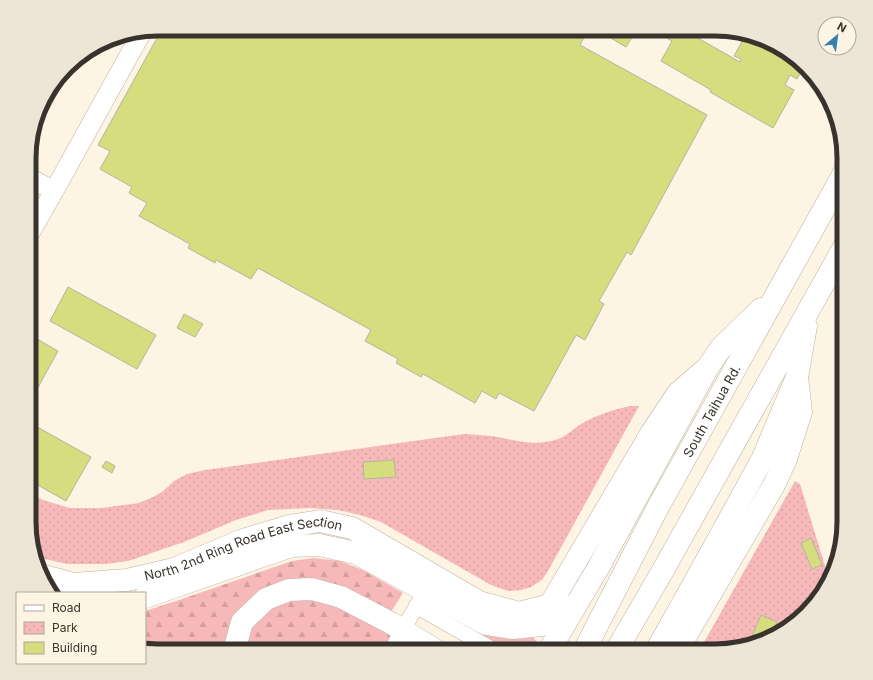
<svg xmlns="http://www.w3.org/2000/svg" width="873" height="680" font-family="Inter,sans-serif">
	<style>
		.grass { fill: #f7b8ba }
		.forest { fill: url(#forest-firs) }
		.park { fill: url(#park-dots) }
		.building { fill: #d6dd7e; stroke: #b3b5a1 }
		.lines { fill: none; stroke-linecap: round; stroke-linejoin: round }
		.minor-casing { stroke: #bdb29f; stroke-width: 16 }
		.tertiary-casing { stroke: #bdb29f; stroke-width: 20 }
		.secondary-casing { stroke: #bdb29f; stroke-width: 23 }
		.primary-casing { stroke: #bdb29f; stroke-width: 23 }
		.trunk-casing { stroke: #bdb29f; stroke-width: 23 }
		.minor { stroke: #fff; stroke-width: 15 }
		.tertiary { stroke: #fff; stroke-width: 19 }
		.secondary { stroke: #fff; stroke-width: 22 }
		.primary { stroke: #fff; stroke-width: 22 }
		.trunk { stroke: #fff; stroke-width: 22 }
		.labels { text-anchor: middle; dominant-baseline: central; stroke-width: 4; stroke-linejoin: round; paint-order: stroke }
		.street-label { font-size: 13px; fill: #38332c; stroke: #fdf4e4 }
		.rim { fill: none; stroke: #38332c; stroke-width: 5 }
	</style>
	<defs>
		<pattern id="forest-firs" width="22" height="20" patternUnits="userSpaceOnUse"><rect width="22" height="20" fill="#f7b8ba"/><path d="M5 1l3.5 6h-7zM16 11l3.5 6h-7z" fill="#d49fa0"/></pattern>
		<pattern id="park-dots" width="8" height="8" patternUnits="userSpaceOnUse"><rect width="8" height="8" fill="#f7b8ba"/><path d="M2 2h.1M6 6h.1" fill="none" stroke="#d49fa0" stroke-width="1.8" stroke-linecap="round"/></pattern>
	</defs>
	<rect width="100%" height="100%" fill="#fdf4e4"/>
	<path class="grass" d="M477,632C499,638 511,641 533,637L538,644L535,651H510Z"/>
	<path class="forest" d="M313,558L340,561L363,570L403,593L391,612L460,651H149L145,650V611L179,600L292,561Z"/>
	<g class="park">
		<path d="M630,406H639L548,571L542,580L531,587L521,590L508,591L491,585L381,522L360,515L338,510L310,508L268,510L236,520L184,542L128,561L105,564H67L36,557L29,531V493L43,500L70,508H101L139,503L153,497L162,492L174,481L187,474L205,470L464,434C474,435 483,435 492,436C514,440 536,447 558,439C567,436 573,429 581,424C596,415 613,410 630,406Z"/>
		<path d="M795,481L800,484L829,579L812,607L765,641L715,651H699Z"/>
	</g>
	<g class="building">
		<path d="M162,29H588L580,45L707,115L631,255L627,252L599,301L604,304L585,340L576,335L534,411L499,393L496,399L482,391L475,403L423,374L421,377L396,363L398,359L365,341L371,330L258,268L251,279L216,260L215,263L188,248L190,244L139,216L147,203L129,193L132,187L100,169L110,151L98,145Z"/>
		<path d="M614,29H637L626,47L609,37Z"/>
		<path d="M651,29H682L740,62L741,59L734,56L746,34L764,39L800,61L804,66L797,79L790,75L785,85L794,90L773,128L710,92L711,90L661,61L672,41Z"/>
		<path d="M687,29H712L709,35L701,31L698,36Z"/>
		<path d="M77,58L40,125L35,127L46,94L73,61Z"/>
		<path d="M68,287L156,335L137,369L50,321Z"/>
		<path d="M184,314L203,324L195,337L177,328Z"/>
		<path d="M30,335L58,351L30,402Z"/>
		<path d="M30,423L91,457L66,501L29,480Z"/>
		<path d="M394,460L396,477L364,479L363,462Z"/>
		<path d="M106,461L115,466L112,473L102,467Z"/>
		<path d="M811,538L822,565L812,569L801,543Z"/>
		<path d="M761,615L777,622L769,638L765,641L751,644L749,643Z"/>
	</g>
	<g class="lines">
		<defs>
			<g id="minor">
				<path d="M416,606L495,651"/>
				<path d="M408,621L420,600"/>
				<path d="M391,651L397,640"/>
			</g>
			<g id="tertiary">
				<path d="M30,178L54,191"/>
				<path d="M30,233L54,191L142,32"/>
			</g>
			<g id="secondary">
				<path id="s1" d="M41,575L74,584L127,580L174,569L243,540L289,526L320,521L352,528L479,602L519,613L550,605L652,432L678,393L707,368"/>
				<path d="M677,651L774,485L786,459L801,412L797,377"/>
			</g>
			<g id="primary">
				<path d="M549,651L598,568L708,367L721,348L761,309"/>
				<path id="s2" d="M584,651L658,507L844,173"/>
				<path d="M616,651L662,572L844,247"/>
				<path d="M656,651L692,587L762,460L797,377L806,326"/>
			</g>
			<g id="trunk">
				<path d="M145,597L291,546L319,545L356,553L486,624L512,628L542,625L575,605"/>
				<path d="M234,651L242,622L266,599L289,590L312,589L341,597L391,623L437,651"/>
			</g>
		</defs>
		<use href="#minor" class="minor-casing"/>
		<use href="#tertiary" class="tertiary-casing"/>
		<use href="#secondary" class="secondary-casing"/>
		<use href="#primary" class="primary-casing"/>
		<use href="#trunk" class="trunk-casing"/>
		<use href="#minor" class="minor"/>
		<use href="#tertiary" class="tertiary"/>
		<use href="#secondary" class="secondary"/>
		<use href="#primary" class="primary"/>
		<use href="#trunk" class="trunk"/>
	</g>
	<g class="labels">
		<g class="street-label">
			<text stroke="none"><textPath href="#s2" startOffset="272">South Taihua Rd.</textPath></text>
			<text stroke="none"><textPath href="#s1" startOffset="209">North 2nd Ring Road East Section</textPath></text>
		</g>
	</g>
	<path d="M0 0H873V680H0ZM158 36H715A122 122 0 0 1 837 158V522A122 122 0 0 1 715 644H158A122 122 0 0 1 36 522V158A122 122 0 0 1 158 36Z" fill="#ede5d5" fill-rule="evenodd"/>
	<path class="rim" d="M158 36H715A122 122 0 0 1 837 158V522A122 122 0 0 1 715 644H158A122 122 0 0 1 36 522V158A122 122 0 0 1 158 36Z"/>
	<rect x="16" y="592" width="130" height="72" fill="#fdf4e4" stroke="#aea79a"/>
	<rect x="24" y="605" width="20" height="6" fill="#ffffff" stroke="#aea79a"/>
	<text x="52" y="612" font-size="12" fill="#38332c">Road</text>
	<rect x="24" y="622" width="20" height="12" fill="url(#park-dots)" stroke="#aea79a"/>
	<text x="52" y="632" font-size="12" fill="#38332c">Park</text>
	<rect x="24" y="642" width="20" height="12" fill="#d6dd7e" stroke="#aea79a"/>
	<text x="52" y="652" font-size="12" fill="#38332c">Building</text>
	<g transform="translate(837 36) rotate(29)"><circle r="19" fill="#fdf4e4" stroke="#aea79a"/>
	<path d="M0-3L7 15L0 10L-7 15Z" fill="#3181b3"/>
	<text y="-6" font-size="11" font-weight="bold" text-anchor="middle" fill="#38332c">N</text>
	</g>
</svg>
